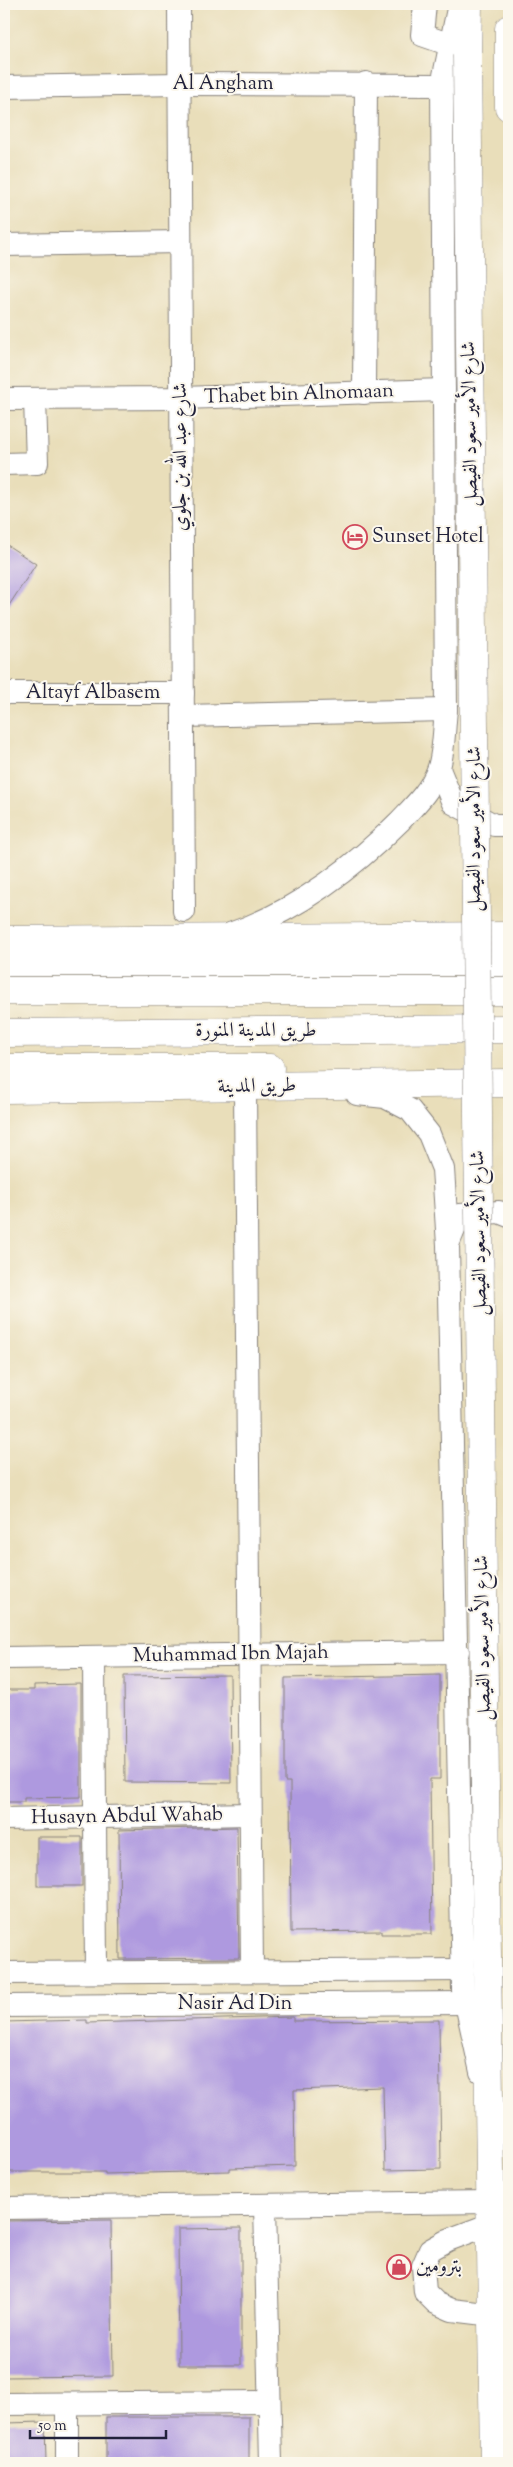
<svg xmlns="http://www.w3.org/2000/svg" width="513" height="2467" font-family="'Sorts Mill Goudy',Amiri,serif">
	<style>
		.building { fill: #ae99df }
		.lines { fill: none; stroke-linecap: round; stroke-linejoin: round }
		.minor-casing { stroke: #86807a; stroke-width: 24 }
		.major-casing { stroke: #86807a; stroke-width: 29 }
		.highway-casing { stroke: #86807a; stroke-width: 29 }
		.minor { stroke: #fff; stroke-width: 22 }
		.major { stroke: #fff; stroke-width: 28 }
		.highway { stroke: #fff; stroke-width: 28 }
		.major-bridge-casing { stroke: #86807a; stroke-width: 29; stroke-linecap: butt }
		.major-bridge { stroke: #fff; stroke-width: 28 }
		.labels { text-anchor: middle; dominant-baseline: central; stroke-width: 4; stroke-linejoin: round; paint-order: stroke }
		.street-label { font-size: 20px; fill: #22223b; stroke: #fbf7ec }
		.poi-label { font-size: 20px; fill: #22223b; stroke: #fbf7ec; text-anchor: start }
	</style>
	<rect width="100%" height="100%" fill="#fbf7ec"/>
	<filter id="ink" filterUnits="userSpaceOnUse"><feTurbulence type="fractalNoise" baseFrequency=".02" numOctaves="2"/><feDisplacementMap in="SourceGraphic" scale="10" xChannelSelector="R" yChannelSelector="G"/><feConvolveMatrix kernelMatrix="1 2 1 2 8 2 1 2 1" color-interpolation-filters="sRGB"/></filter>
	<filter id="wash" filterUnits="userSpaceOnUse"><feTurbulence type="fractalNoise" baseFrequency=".0096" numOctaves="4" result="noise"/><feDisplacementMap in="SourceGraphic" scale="20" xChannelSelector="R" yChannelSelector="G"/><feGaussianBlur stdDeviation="1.12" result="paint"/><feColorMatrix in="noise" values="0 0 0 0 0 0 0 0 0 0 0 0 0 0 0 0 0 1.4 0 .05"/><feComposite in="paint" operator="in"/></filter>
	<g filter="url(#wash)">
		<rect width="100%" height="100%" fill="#e9deba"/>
		<g id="blocks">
			<g class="building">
				<path d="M4,543L36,564L4,613Z"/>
				<path d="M230,1675L231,1783L125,1782L124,1676Z"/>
				<path d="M440,1675V1779H430L432,1934H382V1931L291,1932L290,1782H285V1678Z"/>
				<path d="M81,1684V1797L24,1798V1802H4V1690H34V1685Z"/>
				<path d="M237,1827L239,1958L120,1959L119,1830Z"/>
				<rect x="37" y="1837" width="45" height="49"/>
				<path d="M293,2017V2021L439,2020L441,2169L385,2170L383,2087L294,2090L295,2166L229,2168V2171L105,2174V2172H4V2022L87,2020V2023Z"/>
				<path d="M111,2220L113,2376L4,2377V2221Z"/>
				<path d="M241,2228V2365H179L178,2229Z"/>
				<rect x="106" y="2417" width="143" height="46"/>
				<path d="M45,2422L46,2463H4V2423Z"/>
			</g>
		</g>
	</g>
	<g filter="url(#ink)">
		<use href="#blocks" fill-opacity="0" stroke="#86807a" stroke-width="1"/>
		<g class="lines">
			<defs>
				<g id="minor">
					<path d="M179,4L184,911"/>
					<path d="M425,4L422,35L451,45"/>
					<path d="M4,87L179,84L442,85"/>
					<path d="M4,245L180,242"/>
					<path d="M364,393L366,83"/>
					<path d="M4,399L181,398L444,390"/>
					<path d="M4,464L37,463L35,399"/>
					<path d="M4,693H183"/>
					<path d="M183,716L446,710"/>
					<path d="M439,769L453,803L494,825H509"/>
					<path d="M230,934C295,912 352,869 400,821C415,805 430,791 438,770C444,755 444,727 446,710L442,85L459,4"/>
					<path d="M357,1094L385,1097L410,1110L429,1134L443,1169L448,1245L463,1990L481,2072"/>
					<path d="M449,1242L460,1215L499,1212L509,1216"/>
					<path d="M94,1657L96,1972"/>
					<path d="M4,1658L458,1652"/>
					<path d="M4,1819L250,1814"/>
					<path d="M252,1971L245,1087L262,1088"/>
					<path d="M4,1973L463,1970"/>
					<path d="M4,2006L466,2003"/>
					<path d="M265,2205L271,2463"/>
					<path d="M4,2208L491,2202"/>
					<path d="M491,2224L448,2240L430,2250L423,2266L425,2292L436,2303L452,2310L493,2315"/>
					<path d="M4,2404L269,2402"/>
					<path d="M67,2404V2463"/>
				</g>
				<g id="major">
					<path d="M509,29V107"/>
					<path d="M467,55L468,4"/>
					<path d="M4,940L509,936"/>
					<path d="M4,962H509"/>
					<path d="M4,1068H270"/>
					<path d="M4,1089L509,1083"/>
					<path d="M486,1884L494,2463"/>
				</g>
				<g id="highway">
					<path d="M4,991H509"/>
					<path d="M4,1033L509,1029"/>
				</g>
			</defs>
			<use href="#minor" class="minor-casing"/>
			<use href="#major" class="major-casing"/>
			<use href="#highway" class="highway-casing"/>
			<use href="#minor" class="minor"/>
			<use href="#major" class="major"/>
			<use href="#highway" class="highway"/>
			<defs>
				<path id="major-bridge" d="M467,55L486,1884"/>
			</defs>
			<use href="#major-bridge" class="major-bridge-casing"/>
			<use href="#major-bridge" class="major-bridge"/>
		</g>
	</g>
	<defs>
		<symbol id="hotel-ring" viewBox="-11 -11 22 22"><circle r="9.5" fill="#fbf7ec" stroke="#d1495b" stroke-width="1.5"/><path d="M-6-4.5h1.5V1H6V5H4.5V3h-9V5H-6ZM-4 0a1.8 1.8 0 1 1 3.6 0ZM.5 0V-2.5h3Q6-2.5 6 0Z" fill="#d1495b"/></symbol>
		<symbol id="shop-ring" viewBox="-11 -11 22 22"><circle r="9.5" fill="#fbf7ec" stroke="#d1495b" stroke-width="1.5"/><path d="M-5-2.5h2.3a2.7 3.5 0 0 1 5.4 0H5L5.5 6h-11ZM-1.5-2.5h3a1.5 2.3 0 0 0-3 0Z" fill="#d1495b"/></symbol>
	</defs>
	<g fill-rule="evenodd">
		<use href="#hotel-ring" x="341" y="523" width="28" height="28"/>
		<use href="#shop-ring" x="385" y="2253" width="28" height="28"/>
	</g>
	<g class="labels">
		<g class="street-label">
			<text x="223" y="84">Al Angham</text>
			<text transform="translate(299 395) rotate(-2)">Thabet bin Alnomaan</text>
			<text transform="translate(471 424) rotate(-91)">شارع الأمير سعود الفيصل</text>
			<text transform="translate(181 457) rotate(-90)">شارع عبد الله بن جلوي</text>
			<text x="93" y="693">Altayf Albasem</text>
			<text transform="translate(475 829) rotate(-90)">شارع الأمير سعود الفيصل</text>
			<text x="256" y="1031">طريق المدينة المنورة</text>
			<text transform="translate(257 1087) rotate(-1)">طريق المدينة</text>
			<text transform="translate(480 1233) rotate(-91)">شارع الأمير سعود الفيصل</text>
			<text transform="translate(484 1638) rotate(-91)">شارع الأمير سعود الفيصل</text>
			<text transform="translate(231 1655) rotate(-1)">Muhammad Ibn Majah</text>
			<text transform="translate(127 1817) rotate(-1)">Husayn Abdul Wahab</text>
			<text x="235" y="2004">Nasir Ad Din</text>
		</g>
		<g class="poi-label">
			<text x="372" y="537">Sunset Hotel</text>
			<text x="416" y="2267">بترومين</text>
		</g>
	</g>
	<rect width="513" height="2467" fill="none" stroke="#fbf7ec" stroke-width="20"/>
	<path d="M30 2430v8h136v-8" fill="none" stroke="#22223b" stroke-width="2.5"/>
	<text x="38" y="2430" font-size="15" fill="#22223b" stroke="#fbf7ec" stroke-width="4" paint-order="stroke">50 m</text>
</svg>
